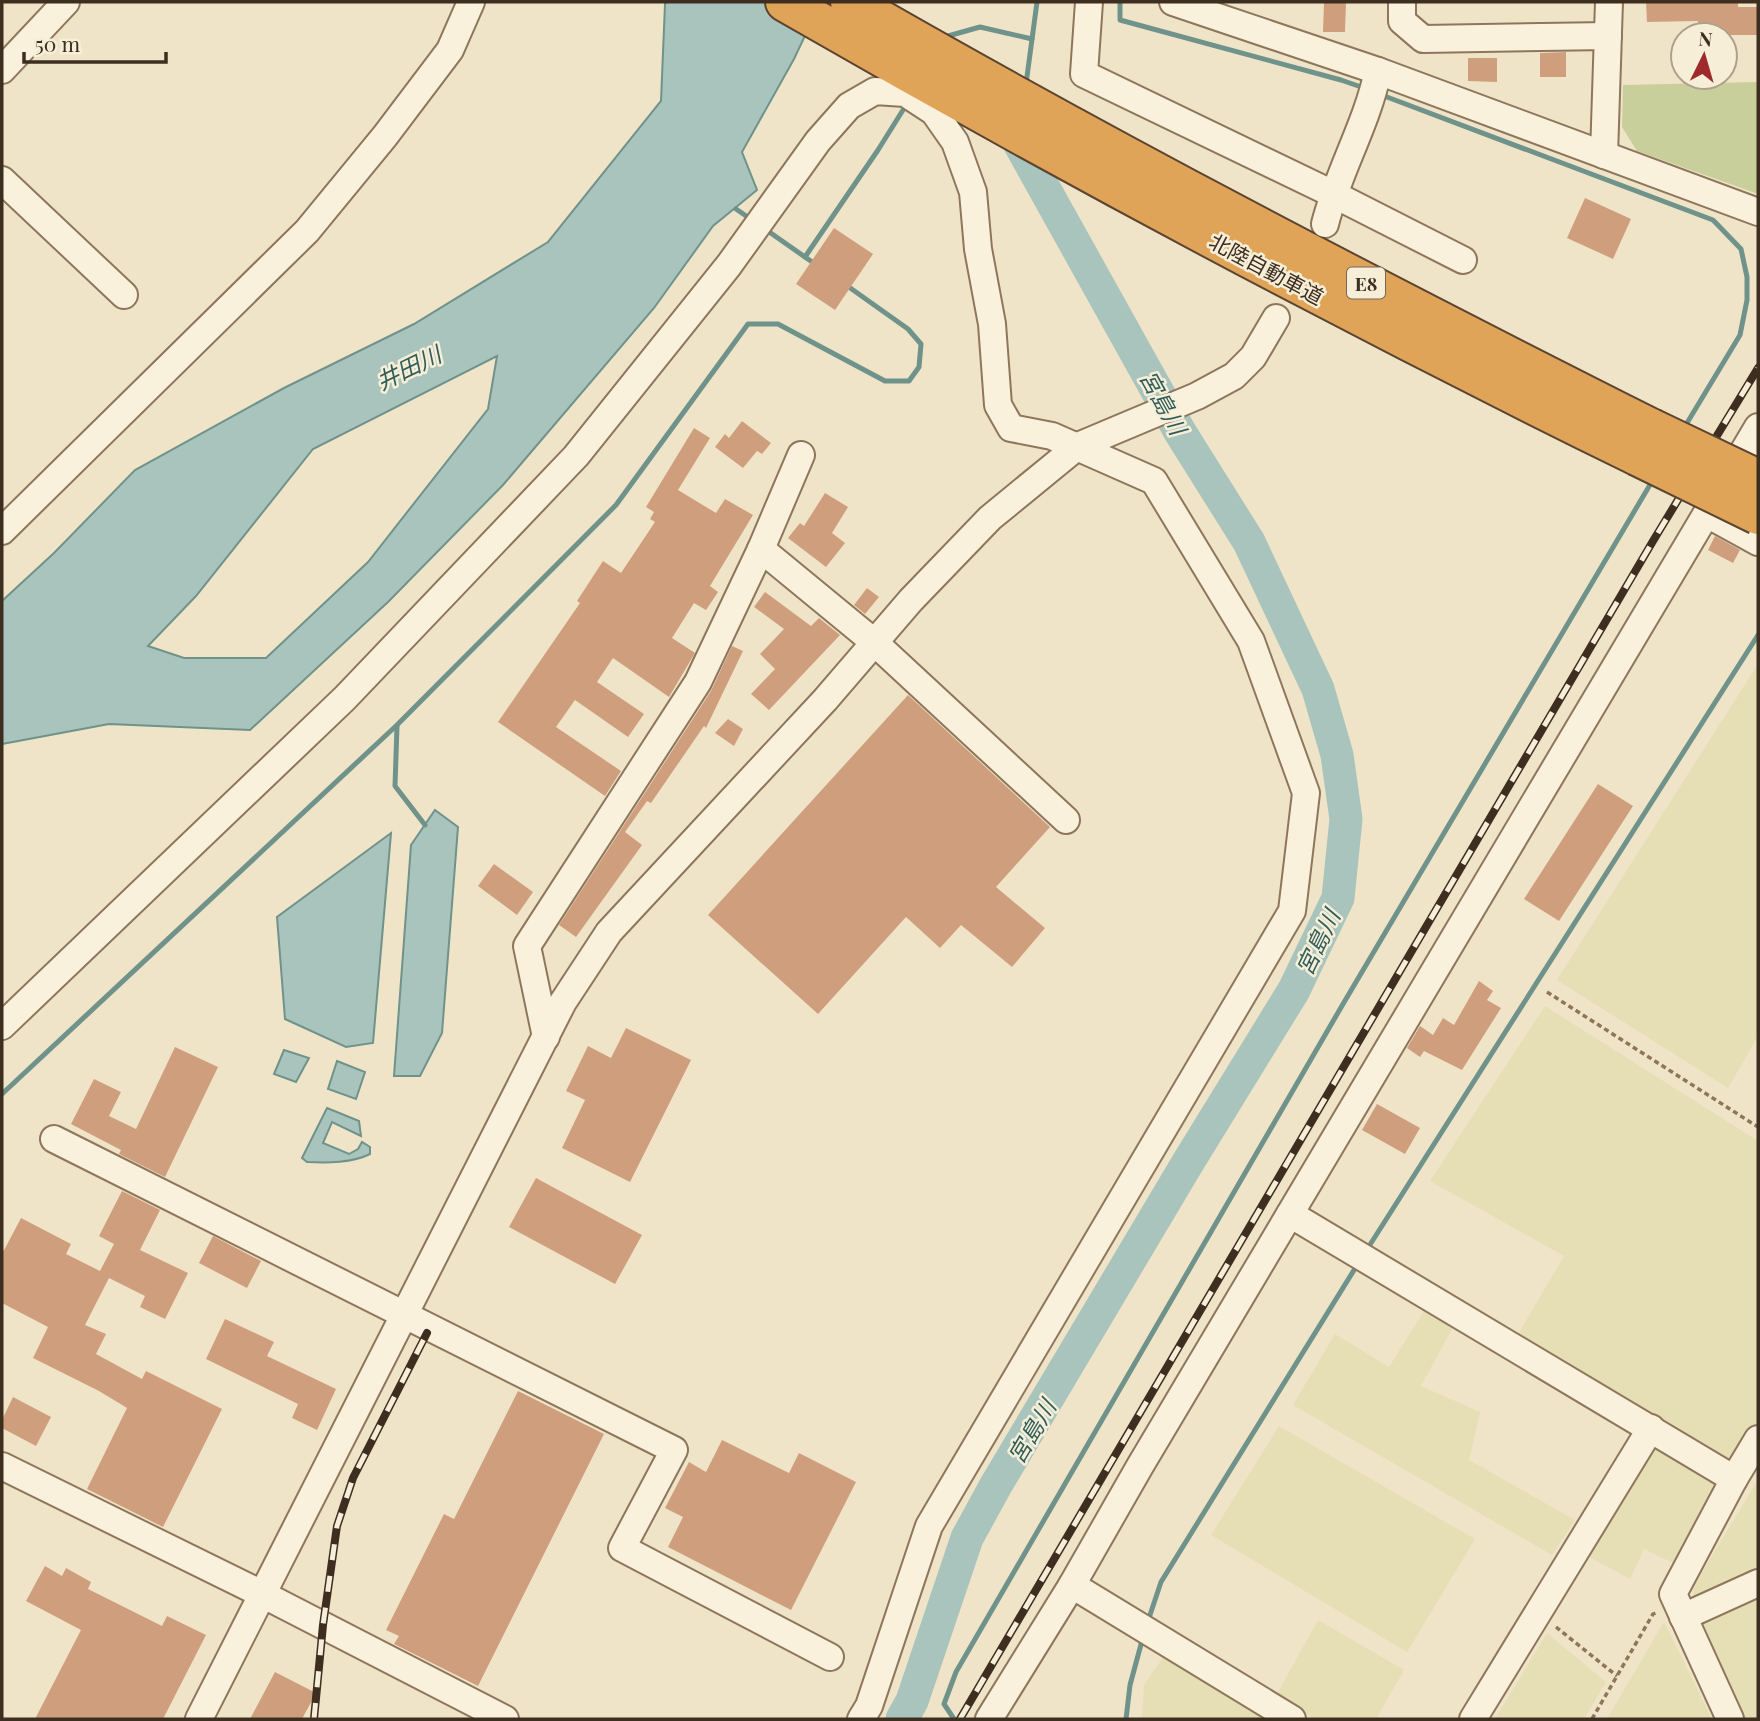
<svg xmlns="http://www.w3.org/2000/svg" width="1760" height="1721" font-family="'Playfair Display','Noto Sans JP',serif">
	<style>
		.farmland { fill: #e6deb5 }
		.green { fill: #c9cf9b }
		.water { fill: #a9c4bc; stroke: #6f938a; stroke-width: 2; fill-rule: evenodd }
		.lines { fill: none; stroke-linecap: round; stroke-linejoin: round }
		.stream { stroke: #6f938a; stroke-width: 5 }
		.river { stroke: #a9c4bc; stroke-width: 33 }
		.building { fill: #cf9f7d }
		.minor-casing { stroke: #8d765c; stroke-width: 30 }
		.highway-casing { stroke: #5b4430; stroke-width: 42 }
		.path { stroke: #8d765c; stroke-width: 3.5; stroke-dasharray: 5 3.5; stroke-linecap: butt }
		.minor { stroke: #faf1dc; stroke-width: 26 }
		.highway { stroke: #e0a458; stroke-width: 38 }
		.rail-casing { stroke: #3d2e20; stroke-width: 8 }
		.rail { stroke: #f7eed8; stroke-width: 5; stroke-dasharray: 16; stroke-linecap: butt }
		.highway-bridge-casing { stroke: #5b4430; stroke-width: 42; stroke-linecap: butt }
		.highway-bridge { stroke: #e0a458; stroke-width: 38 }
		.labels { text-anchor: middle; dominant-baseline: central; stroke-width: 5; stroke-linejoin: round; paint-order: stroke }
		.shield { fill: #f7eed8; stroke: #756857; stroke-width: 2 }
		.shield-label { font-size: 19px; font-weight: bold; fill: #3d2e20 }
		.street-label { font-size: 21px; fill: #3d2e20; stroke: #f7eed8 }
		.water-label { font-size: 23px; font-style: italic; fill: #2f5d5a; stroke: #f7eed8 }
	</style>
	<rect width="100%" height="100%" fill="#f0e4c8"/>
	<g class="farmland">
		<path d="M1758,664V1036L1728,1088L1557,980Z"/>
		<path d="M1545,1006L1758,1141V1423L1738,1457L1726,1461L1517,1336L1564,1256L1430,1181Z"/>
		<path d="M1424,1311L1453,1327L1421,1386L1480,1412L1469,1460L1575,1520L1552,1555L1293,1405L1335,1334L1389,1367Z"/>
		<path d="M1279,1426L1475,1539L1407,1652L1211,1535Z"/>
		<path d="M1654,1445L1720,1481L1673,1563L1644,1549L1630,1579L1588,1556Z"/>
		<path d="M1758,1480V1570L1694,1599L1693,1587Z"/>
		<path d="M1758,1598V1719H1745L1702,1623Z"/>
		<path d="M1318,1620L1404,1670L1376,1719H1315L1276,1696Z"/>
		<path d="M1664,1622L1712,1719H1607Z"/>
		<path d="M1547,1633L1606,1682L1584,1719H1495Z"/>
		<path d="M1166,1653L1271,1719H1142L1144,1685Z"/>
	</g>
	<path class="green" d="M1758,82V194L1637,151L1622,127L1623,85Z"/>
	<g class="water">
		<path d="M667,2H821L794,59L742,152L757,190L713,226L654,308L503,485L388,602L250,730L109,724L2,744V601L54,553L135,470L284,388L414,324L548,242L661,101L665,4ZM497,356L488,409L368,562L266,658H184L148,646L196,596L313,449Z"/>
		<path d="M435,810L458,827L442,1033L420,1076H394L411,845Z"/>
		<path d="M391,833L373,1043L346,1047L285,1019L277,917Z"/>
		<path d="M284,1050L309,1058L296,1082L274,1074Z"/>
		<path d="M337,1061L365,1072L356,1099L328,1089Z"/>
		<path d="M327,1108L359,1121L361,1136L332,1122L323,1143L349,1154L358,1149L362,1142L370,1147V1154C352,1163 328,1163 307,1162L302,1158Z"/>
	</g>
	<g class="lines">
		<g class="stream">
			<path d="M1120,2V20L1341,80L1367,89"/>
			<path d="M945,40L948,36L980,27L1032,39"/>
			<path d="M1026,84L1037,2"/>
			<path d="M1379,94L1713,220L1741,249L1747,277V300L1740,335L1684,428"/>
			<path d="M736,209L752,220"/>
			<path d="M765,229L815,264"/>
			<path d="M805,257L878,150L908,102"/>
			<path d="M397,726L395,786L425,825"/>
			<path d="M2,1094L397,725L616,505L748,324H778L885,381H909L919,367L921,344L908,329L846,285"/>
			<path d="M1366,1251L1758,635"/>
			<path d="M1148,1621L1161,1582L1359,1262"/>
			<path d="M954,1719L944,1704L956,1672L1343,1004L1654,478"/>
			<path d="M1126,1719L1130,1685L1143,1637"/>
		</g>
		<path class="river" d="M902,1719L912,1701L967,1538L996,1485L1187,1164L1294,990L1338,898L1346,819L1337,755L1318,689L1249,542L1180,432L1019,143"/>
	</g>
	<g class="building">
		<path d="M1324,2H1346L1345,32H1323Z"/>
		<path d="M1646,2H1738V7H1758V35H1698V21L1647,22Z"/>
		<path d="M1566,52V77H1540V53Z"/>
		<path d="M1468,58H1497V82L1468,81Z"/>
		<path d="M1585,198L1631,219L1613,259L1567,238Z"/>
		<path d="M834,228L873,254L835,310L796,284Z"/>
		<path d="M742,421L771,443L762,454L757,451L743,468L715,447L725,434L729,438Z"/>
		<path d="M694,428L710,438L678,490L716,513L725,499L753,515L710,586L718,592L706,610L694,603L672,638L695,653L669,697L613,658L597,682L644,714L628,737L575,700L556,727L621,771L605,796L498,722L580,603L577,601L603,561L621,573L655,522L650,519L654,512L646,507Z"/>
		<path d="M825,493L848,507L832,533L845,543L826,567L788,538L800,523L804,526Z"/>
		<path d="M1715,536L1740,550L1733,563L1708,550Z"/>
		<path d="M867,588L879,597L865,614L854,605Z"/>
		<path d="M765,592L811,626L819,618L840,635L769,710L751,694L775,669L760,654L784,629L754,607Z"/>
		<path d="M732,646L743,651L706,728L704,726L651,803L647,801L625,832L642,845L576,937L559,925L711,691Z"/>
		<path d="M908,695L1050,827L996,887L1045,928L1012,967L961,925L940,948L906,917L818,1014L708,915Z"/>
		<path d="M728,719L743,729L734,746L715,733Z"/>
		<path d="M1598,784L1633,806L1559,921L1524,899Z"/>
		<path d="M494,864L533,892L517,915L478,886Z"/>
		<path d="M1479,981L1493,991L1487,1000L1501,1008L1462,1070L1424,1051L1420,1057L1407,1048L1420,1026L1433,1035L1443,1018L1454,1025Z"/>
		<path d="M626,1028L691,1060L630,1182L562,1148L585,1100L566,1091L588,1046L611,1058Z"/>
		<path d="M175,1047L218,1067L165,1177L119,1154L121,1150L71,1124L94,1079L121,1092L109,1116L136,1129Z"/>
		<path d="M1377,1104L1420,1128L1405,1154L1362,1130Z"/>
		<path d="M536,1178L642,1235L615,1284L509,1227Z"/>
		<path d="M122,1191L160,1210L140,1250L188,1273L165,1319L140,1307L145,1296L109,1278L85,1325L106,1334L96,1354L142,1379L146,1371L222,1409L163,1527L87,1489L127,1408L99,1391L33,1358L48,1327L2,1303V1254L21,1218L71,1244L66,1254L100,1271L114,1244L99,1236Z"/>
		<path d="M213,1236L261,1261L247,1288L199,1263Z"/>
		<path d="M225,1319L274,1342L267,1356L336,1389L317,1430L292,1418L298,1404L206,1359Z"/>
		<path d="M518,1391L604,1434L478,1686L394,1644L399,1636L386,1630L444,1514L454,1519Z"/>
		<path d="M13,1397L51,1417L36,1446L2,1428V1420Z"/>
		<path d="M722,1440L789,1473L799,1453L856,1482L791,1610L668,1547L683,1517L665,1508L689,1462L706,1472Z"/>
		<path d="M45,1566L62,1576L66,1568L91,1582L88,1589L162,1626L167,1616L206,1635L163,1719H35L81,1630L26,1601Z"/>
		<path d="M275,1672L316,1693L302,1719H250Z"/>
	</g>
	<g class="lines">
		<defs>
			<g id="minor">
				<path d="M1089,2L1084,74L1333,194L1463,260"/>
				<path d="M1173,2L1378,71L1758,212"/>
				<path d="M1402,2V21L1423,39L1608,36"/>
				<path d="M2,70L66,2"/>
				<path d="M1604,155L1609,2"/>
				<path d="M2,180L124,295"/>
				<path d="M1325,224C1338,172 1367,124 1378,71"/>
				<path d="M1707,514L1758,542"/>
				<path d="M2,531L307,231L385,136L450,50L471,2"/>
				<path d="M761,549L874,642L1066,820"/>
				<path d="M2,1026L345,698L576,456L729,265L818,141L849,106L875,91L905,93L934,112L955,142L973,192L978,249L992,324L998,405L1011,428L1052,436L1154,481L1251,641L1306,793L1292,911L929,1526L869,1706L861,1719"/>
				<path d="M546,1037L527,946L698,682L761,549L801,455"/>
				<path d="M54,1139L674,1450L622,1548L830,1657"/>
				<path d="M1290,1214L1734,1479"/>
				<path d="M2,1466L262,1594L505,1719"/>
				<path d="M1072,1585L1292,1719"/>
				<path d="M1683,1617L1758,1583"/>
				<path d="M199,1719L563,1002L609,932L825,700L911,600L990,518L1078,446L1197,396L1234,376L1253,357L1276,318"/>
				<path d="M989,1719L1072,1585L1140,1466L1758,427"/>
				<path d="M1473,1719L1651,1428"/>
				<path d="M1730,1719L1673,1594L1734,1479L1758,1439"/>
			</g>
			<g id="highway">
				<path d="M785,2C1064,163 1348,314 1637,456"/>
				<path d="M850,2C1112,153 1381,292 1651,428"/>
			</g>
		</defs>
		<use href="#minor" class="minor-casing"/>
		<use href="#highway" class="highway-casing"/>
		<g class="path">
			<path d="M1547,992L1758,1127"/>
			<path d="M1556,1627L1617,1676"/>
			<path d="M1592,1719L1653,1614L1658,1612"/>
		</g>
		<use href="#minor" class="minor"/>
		<use href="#highway" class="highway"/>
		<defs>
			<g id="rail">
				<path d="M314,1719L323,1625L337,1526L353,1478L427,1333"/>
				<path d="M960,1719L1653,541L1758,368"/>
			</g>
		</defs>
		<use href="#rail" class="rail-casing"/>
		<use href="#rail" class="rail"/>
		<defs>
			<g id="highway-bridge">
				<path d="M1651,428L1758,479"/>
				<path d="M1637,456L1758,515"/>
			</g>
		</defs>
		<use href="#highway-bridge" class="highway-bridge-casing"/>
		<use href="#highway-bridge" class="highway-bridge"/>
	</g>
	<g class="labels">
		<rect class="shield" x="1347" y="267.5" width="38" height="31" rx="5"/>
		<g class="shield-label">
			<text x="1366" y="283">E8</text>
		</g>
		<g class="street-label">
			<text transform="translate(1267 268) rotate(28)">北陸自動車道</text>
		</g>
		<g class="water-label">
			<text transform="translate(408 367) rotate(-26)">井田川</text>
			<text transform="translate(1164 402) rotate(61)">宮島川</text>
			<text transform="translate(1317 942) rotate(-64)">宮島川</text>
			<text transform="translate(1031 1431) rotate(-59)">宮島川</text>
		</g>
	</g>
	<rect width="1760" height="1721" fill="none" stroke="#3d2e20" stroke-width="7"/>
	<g transform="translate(1704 56) rotate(5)"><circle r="33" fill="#f7eed8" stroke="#ada18e" stroke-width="2"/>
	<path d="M0-5L12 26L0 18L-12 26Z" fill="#9e2a2b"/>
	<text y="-10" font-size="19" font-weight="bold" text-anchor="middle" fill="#3d2e20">N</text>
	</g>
	<path d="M24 52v10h142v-10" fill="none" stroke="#3d2e20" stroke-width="3.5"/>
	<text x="35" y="52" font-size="21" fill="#3d2e20" stroke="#f7eed8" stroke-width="5" paint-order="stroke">50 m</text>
</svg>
